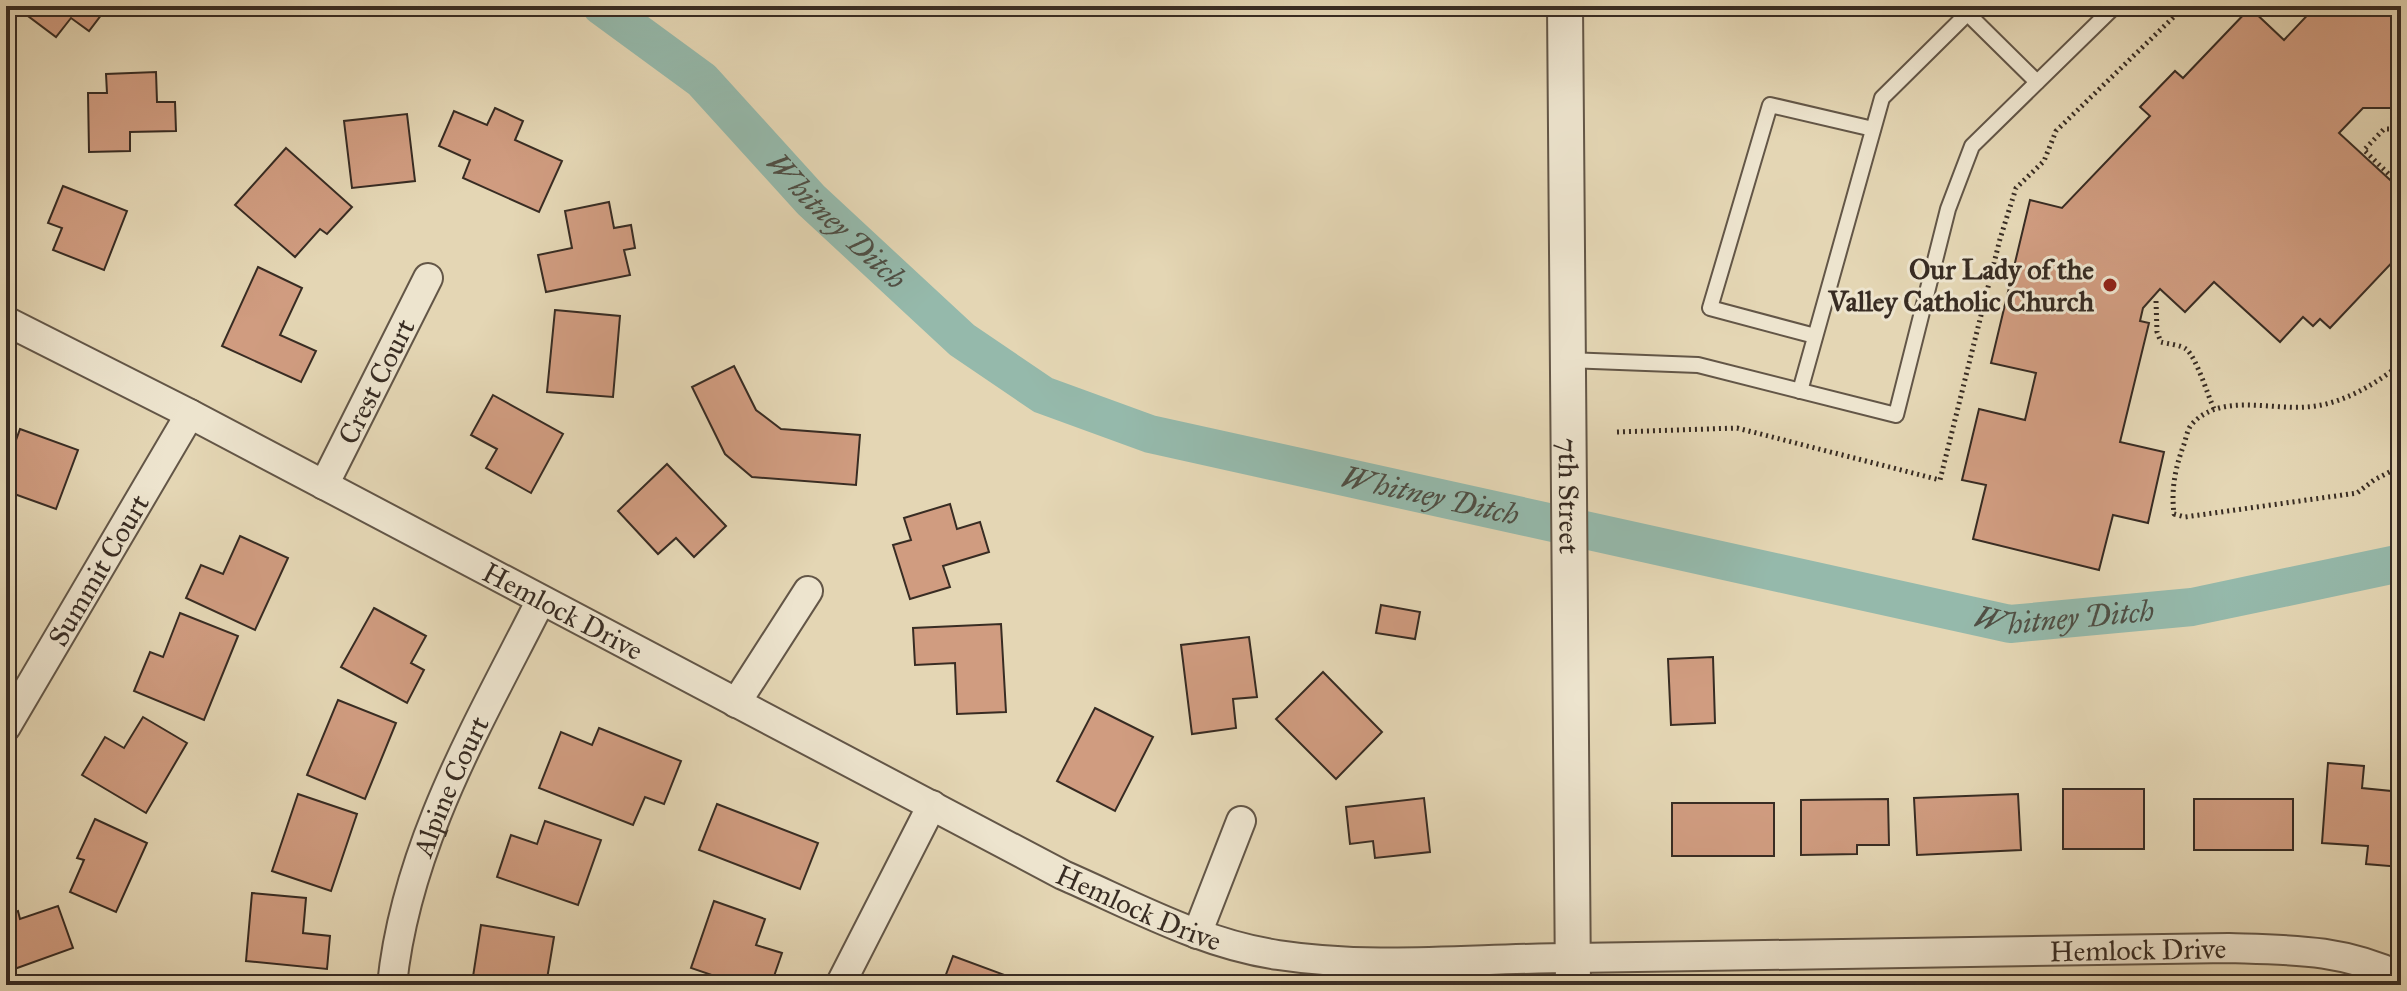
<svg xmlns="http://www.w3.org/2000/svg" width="2407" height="991" font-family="'IM FELL Great Primer',serif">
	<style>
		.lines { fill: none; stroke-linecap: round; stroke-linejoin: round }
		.canal { stroke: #95b9ab; stroke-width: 38 }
		.building { fill: #d09c80; stroke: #382c23; stroke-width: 2 }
		.service-casing { stroke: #635647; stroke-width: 18 }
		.minor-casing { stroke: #635647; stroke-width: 32 }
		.tertiary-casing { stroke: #635647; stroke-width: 38 }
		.path { stroke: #382c23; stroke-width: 5; stroke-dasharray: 2 4; stroke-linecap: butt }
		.service { stroke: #ede4ce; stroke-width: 14 }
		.minor { stroke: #ede4ce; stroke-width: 28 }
		.tertiary { stroke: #ede4ce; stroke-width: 34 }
		.poi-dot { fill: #8f2418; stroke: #ede4ce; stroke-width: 3 }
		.labels { text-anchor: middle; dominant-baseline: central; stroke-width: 6; stroke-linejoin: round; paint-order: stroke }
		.poi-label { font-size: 28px; font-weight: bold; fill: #382c23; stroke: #ede4ce; text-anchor: end }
		.street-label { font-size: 28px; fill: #382c23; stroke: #ede4ce }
		.water-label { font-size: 30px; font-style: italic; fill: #4f4f45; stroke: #ede4ce }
	</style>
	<rect width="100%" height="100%" fill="#e4d6b4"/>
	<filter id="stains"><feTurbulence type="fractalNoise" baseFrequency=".0025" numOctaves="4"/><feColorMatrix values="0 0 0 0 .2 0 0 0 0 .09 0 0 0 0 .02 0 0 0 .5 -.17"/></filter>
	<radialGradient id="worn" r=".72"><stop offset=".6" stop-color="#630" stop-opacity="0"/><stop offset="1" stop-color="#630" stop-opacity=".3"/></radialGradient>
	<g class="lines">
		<path class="canal" id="s1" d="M601,6L702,80L811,200L962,340L1043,395L1150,434L2010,624L2192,607L2401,563"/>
	</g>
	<g class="building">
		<path d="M30,6H108L89,31L71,18L56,37L24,13Z"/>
		<path d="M2316,6H2401V108H2363L2339,133L2401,190V232L2394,240L2401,246V253L2330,328L2320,319L2313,326L2303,317L2280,342L2214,282L2185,312L2160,289L2143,308L2140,321L2149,323L2120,442L2164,452L2148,523L2113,515L2099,570L1973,539L1986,485L1962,480L1979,409L2025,420L2036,373L1991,363L2030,200L2062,208L2150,116L2140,107L2175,71L2183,78L2250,8L2284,40Z"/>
		<path d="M156,72L157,102H175L176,131L130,132V151L89,152L88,93H107L106,74Z"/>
		<path d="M495,108L523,121L515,140L562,161L539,212L463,178L470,160L439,146L454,111L487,125Z"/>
		<path d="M407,114L415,181L352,188L344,121Z"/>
		<path d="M286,148L352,207L327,234L320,229L295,257L235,205Z"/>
		<path d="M63,186L127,211L104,270L53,250L62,228L48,223Z"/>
		<path d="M609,202L614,228L631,225L635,248L624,250L630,275L546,292L538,255L572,248L565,211Z"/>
		<path d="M258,267L302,288L280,335L316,351L301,382L222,346Z"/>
		<path d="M555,310L620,316L613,397L547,392Z"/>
		<path d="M734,366L756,410L781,429L860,435L856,485L752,477L725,454L692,387Z"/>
		<path d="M493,395L563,434L531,493L486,468L497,449L471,435Z"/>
		<path d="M20,429L78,450L56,509L6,491V468Z"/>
		<path d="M667,464L726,526L694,557L676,538L658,554L618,511Z"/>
		<path d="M950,504L957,529L980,522L989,552L943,566L950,587L910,599L893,545L911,540L904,518Z"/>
		<path d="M240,536L288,558L255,630L186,598L201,565L223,574Z"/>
		<path d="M1381,605L1420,612L1415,639L1376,633Z"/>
		<path d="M374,608L426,636L411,663L424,670L407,703L341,667Z"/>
		<path d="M180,613L238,636L204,720L134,691L150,652L163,657Z"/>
		<path d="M1001,624L1006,712L957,714L955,663L915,665L913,628Z"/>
		<path d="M1249,637L1257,697L1233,699L1236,728L1192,734L1181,645Z"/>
		<path d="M1713,657L1715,723L1671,725L1668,659Z"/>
		<path d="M1323,672L1382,732L1336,779L1276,719Z"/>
		<path d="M338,700L396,723L365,799L307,775Z"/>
		<path d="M1095,708L1153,737L1115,811L1057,781Z"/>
		<path d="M143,717L187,743L146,813L82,775L105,737L124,748Z"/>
		<path d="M599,728L681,761L664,804L645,797L633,825L539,788L561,732L592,745Z"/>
		<path d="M2328,763L2364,766L2362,788L2401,792V867L2366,864L2368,846L2322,843Z"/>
		<rect x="2063" y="789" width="81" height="60"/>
		<path d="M298,794L357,814L331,891L272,871Z"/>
		<path d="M2018,794L2021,850L1917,855L1914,798Z"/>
		<path d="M1424,798L1430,852L1375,858L1373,841L1350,844L1346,807Z"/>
		<path d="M1888,799L1889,845H1857V854L1801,855V800Z"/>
		<rect x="2194" y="799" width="99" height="51"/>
		<rect x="1672" y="803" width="102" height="53"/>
		<path d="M717,804L818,843L800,889L699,850Z"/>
		<path d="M95,819L147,843L116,912L70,892L84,860L77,858Z"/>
		<path d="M545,821L601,840L578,905L497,877L511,835L537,844Z"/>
		<path d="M252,893L306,898L303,933L330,936L327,969L246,961Z"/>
		<path d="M714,901L765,919L756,945L782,953L771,985H741L691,968Z"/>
		<path d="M58,906L73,948L6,972V915L18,911L20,919Z"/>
		<path d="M481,925L554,937L546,985L514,980L513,985L472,983Z"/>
		<path d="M953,956L1029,984L1028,985H942Z"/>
	</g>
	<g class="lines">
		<defs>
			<g id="service">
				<path d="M1967,13L2037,82"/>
				<path d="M1815,336L1710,308L1770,105L1873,129"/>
				<path d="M1567,360L1698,365L1896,415L1948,209L1972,146L2115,6"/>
				<path d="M1800,391L1882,98L1975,6"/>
			</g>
			<g id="minor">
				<path id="s2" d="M6,321L190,414L1063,875C1132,905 1202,944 1278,955C1376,970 1476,958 1574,958C1793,956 2011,952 2229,948C2292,950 2342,949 2401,977"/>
				<path id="s3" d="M324,485L428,278"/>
				<path d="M736,703L808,591"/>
				<path id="s4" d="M6,727L190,414"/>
				<path d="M1197,934L1241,821"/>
				<path id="s5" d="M392,985C406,845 479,723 541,600"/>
				<path d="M840,985L932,805"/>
			</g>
			<g id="tertiary">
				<path id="s6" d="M1565,6L1573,985"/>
			</g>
		</defs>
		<use href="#service" class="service-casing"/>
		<use href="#minor" class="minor-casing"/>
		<use href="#tertiary" class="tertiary-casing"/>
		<g class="path">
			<path d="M2401,129H2384L2364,150L2401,186"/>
			<path d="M2156,301L2157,332L2161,342C2168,344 2181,345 2186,349C2196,356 2208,396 2214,409"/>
			<path d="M2401,364C2374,385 2341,405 2306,407C2270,410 2220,393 2192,424C2187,429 2186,440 2183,447C2175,469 2171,490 2174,514L2185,517L2357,493L2374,480L2401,466"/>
			<path d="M1617,432L1737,428L1940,480L2000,239L2016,188L2044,161L2056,131L2185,6"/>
		</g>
		<use href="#service" class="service"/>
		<use href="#minor" class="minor"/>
		<use href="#tertiary" class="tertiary"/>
	</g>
	<circle class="poi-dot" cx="2110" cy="285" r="8"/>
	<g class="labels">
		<g class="poi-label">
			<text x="2094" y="269">Our Lady of the<tspan x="2094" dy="32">Valley Catholic Church</tspan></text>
		</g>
		<g class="street-label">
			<text stroke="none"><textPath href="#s3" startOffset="116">Crest Court</textPath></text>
			<text stroke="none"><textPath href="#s6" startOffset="490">7th Street</textPath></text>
			<text stroke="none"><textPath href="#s4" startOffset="182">Summit Court</textPath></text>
			<text stroke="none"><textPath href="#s2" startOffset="628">Hemlock Drive</textPath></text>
			<text stroke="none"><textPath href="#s5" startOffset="208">Alpine Court</textPath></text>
			<text stroke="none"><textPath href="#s2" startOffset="1276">Hemlock Drive</textPath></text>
			<text stroke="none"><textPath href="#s2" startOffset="2284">Hemlock Drive</textPath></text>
		</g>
		<g class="water-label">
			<text stroke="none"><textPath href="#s1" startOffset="320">Whitney Ditch</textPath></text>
			<text stroke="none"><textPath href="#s1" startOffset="992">Whitney Ditch</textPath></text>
			<text stroke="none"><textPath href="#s1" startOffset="1640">Whitney Ditch</textPath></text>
		</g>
	</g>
	<rect width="2407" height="991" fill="none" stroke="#e4d6b4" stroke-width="32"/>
	<rect x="8" y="8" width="2391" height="975" fill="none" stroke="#382c23" stroke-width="4"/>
	<rect x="16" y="16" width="2375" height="959" fill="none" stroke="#382c23" stroke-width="2"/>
	<rect width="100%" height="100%" filter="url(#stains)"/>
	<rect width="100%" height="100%" fill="url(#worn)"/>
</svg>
